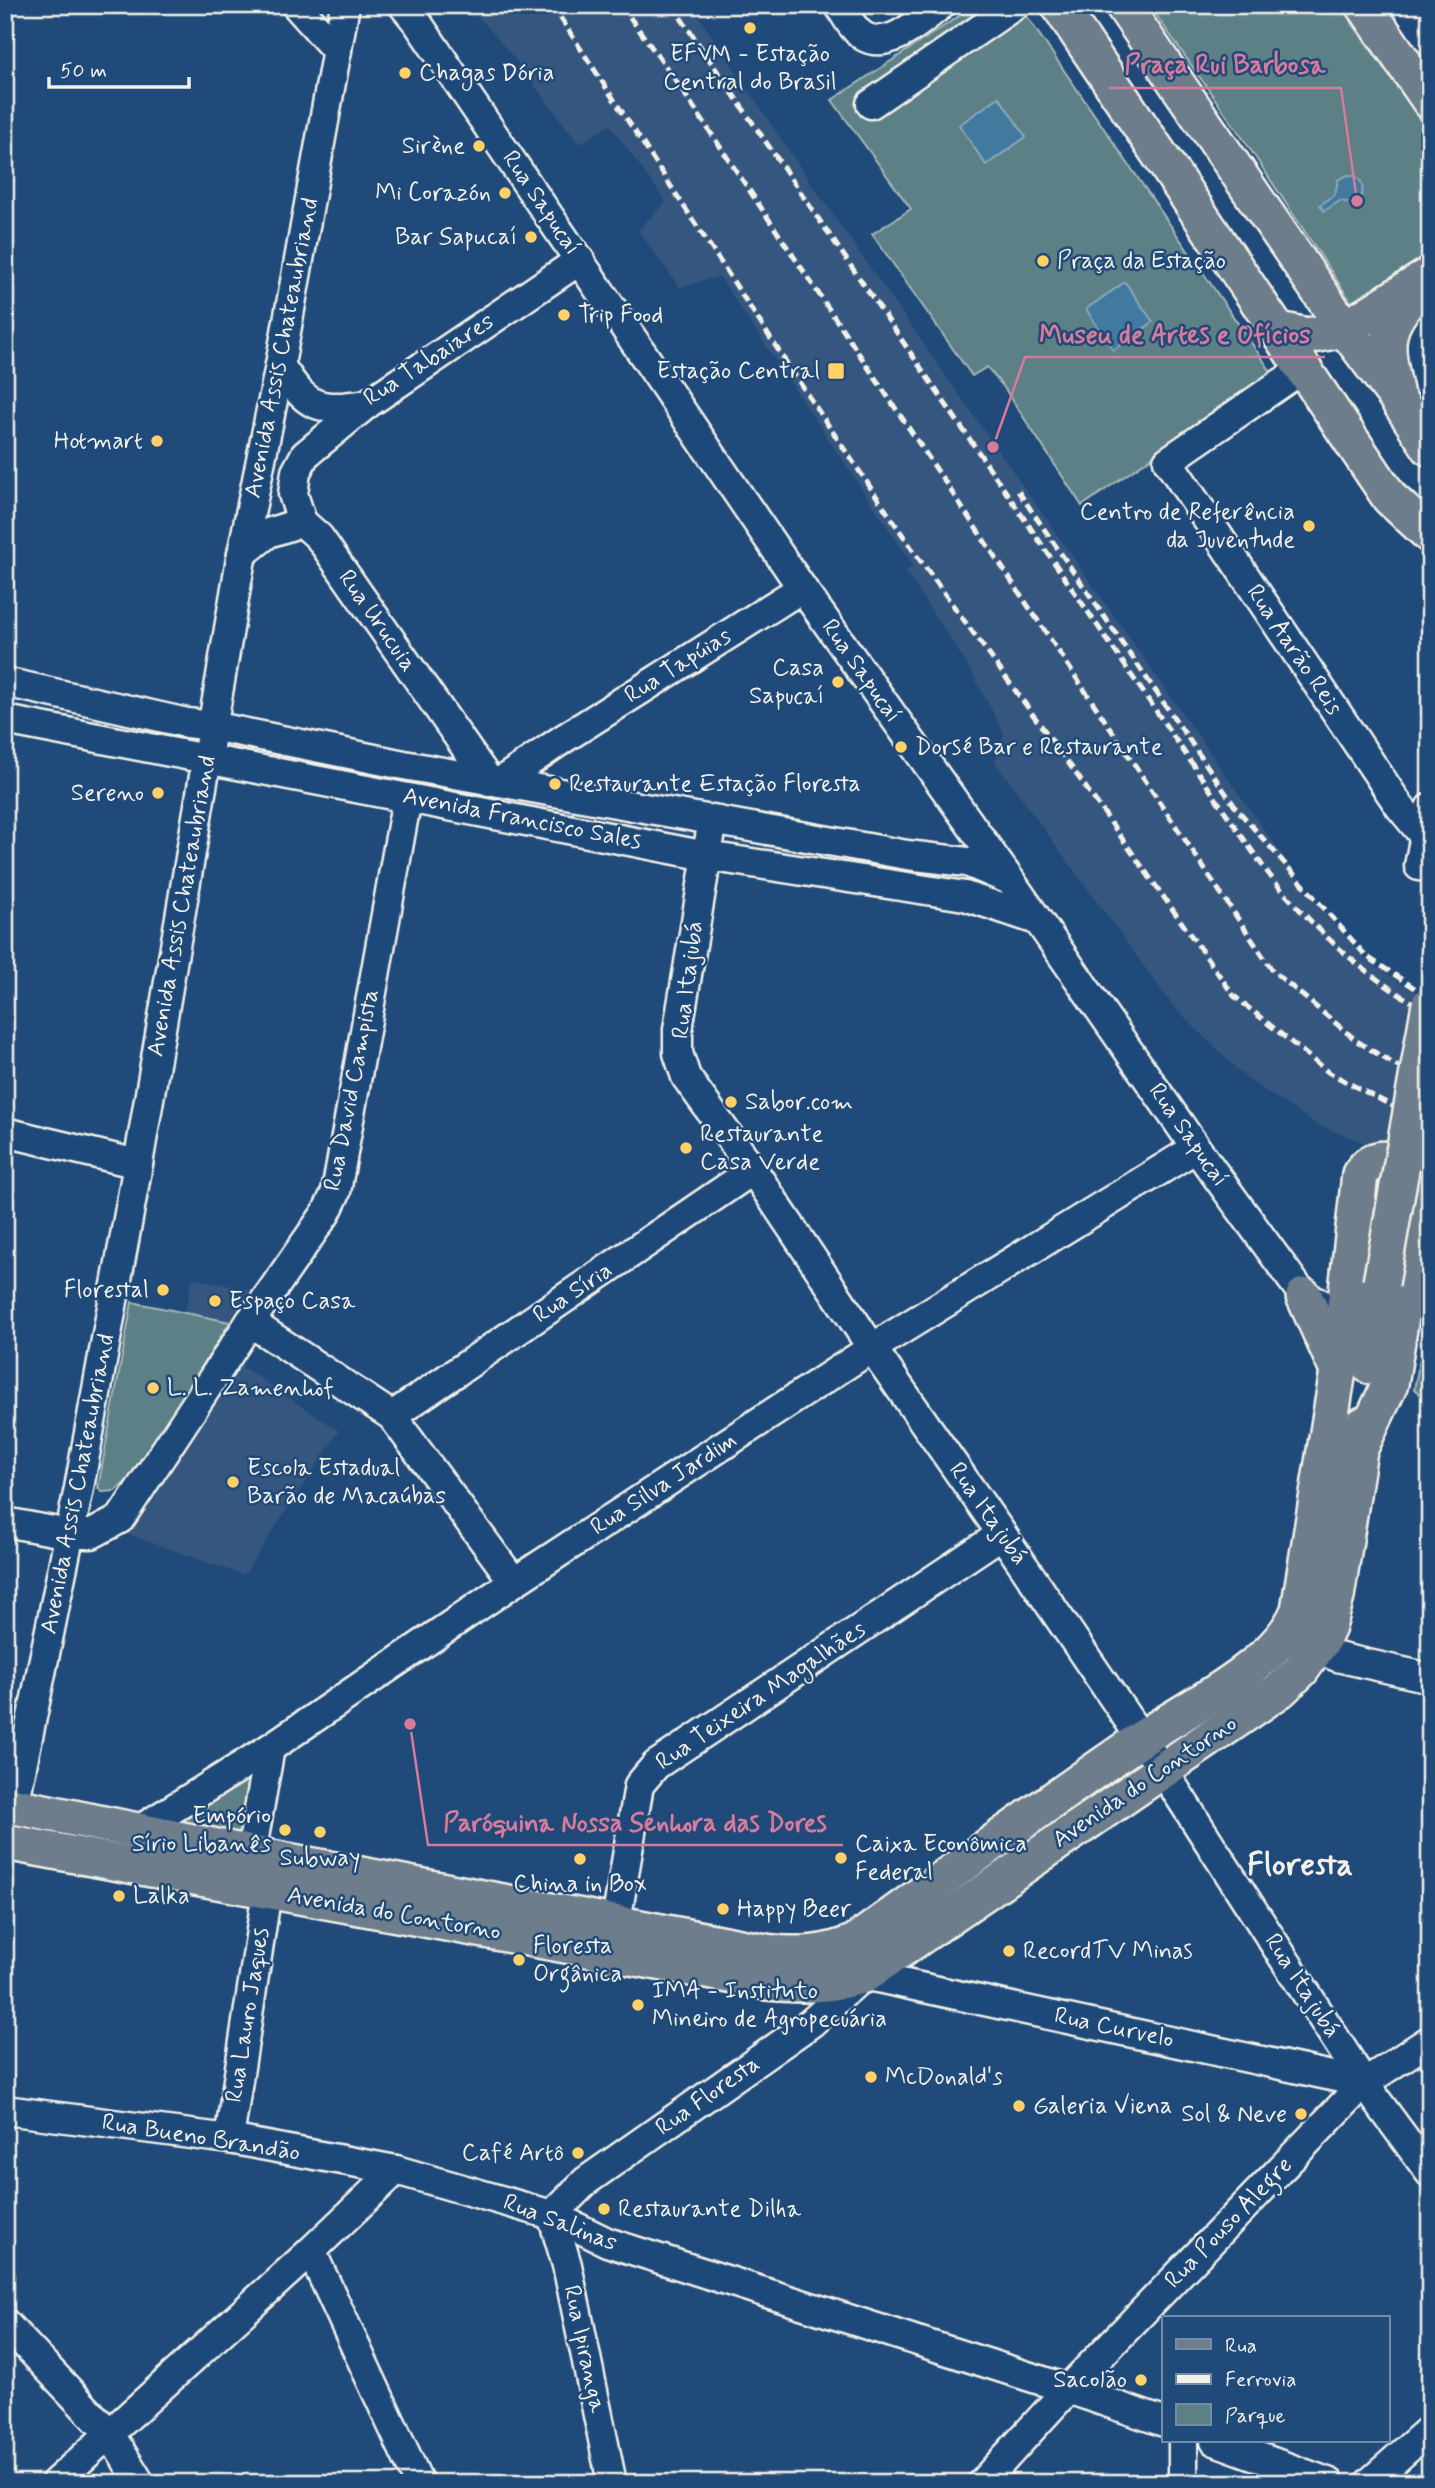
<svg xmlns="http://www.w3.org/2000/svg" width="1435" height="2488" font-family="Mynerve,sans-serif">
	<style>
		.built { fill: #36577f }
		.green { fill: #5b8086; stroke: #a8b8b7; stroke-width: 2 }
		.water { fill: #437a9f; stroke: #8aaabc; stroke-width: 2 }
		.lines { fill: none; stroke-linecap: round; stroke-linejoin: round }
		.minor-casing { stroke: #f4f1e8; stroke-width: 33 }
		.major-casing { stroke: #f4f1e8; stroke-width: 40 }
		.minor { stroke: #1f4a7a; stroke-width: 28 }
		.major { stroke: #6d7d8c; stroke-width: 35 }
		.rail { stroke: #f4f1e8; stroke-width: 5; stroke-dasharray: 10 5; stroke-linecap: butt }
		.major-bridge-casing { stroke: #f4f1e8; stroke-width: 40; stroke-linecap: butt }
		.major-bridge { stroke: #6d7d8c; stroke-width: 35 }
		.poi-dot { fill: #ffd166; stroke: #1f4a7a; stroke-width: 2.5 }
		.labels { text-anchor: middle; dominant-baseline: central; stroke-width: 5; stroke-linejoin: round; paint-order: stroke }
		.poi-label { font-size: 24px; fill: #f4f1e8; stroke: #1f4a7a; text-anchor: start }
		.street-label { font-size: 24px; fill: #f4f1e8; stroke: #1f4a7a }
		.district-label { font-size: 32px; font-weight: bold; fill: #f4f1e8; stroke: #1f4a7a }
		.leader { fill: none; stroke: #d87a9a; stroke-width: 2.5 }
		.callout-dot { fill: #d87a9a; stroke: #1f4a7a; stroke-width: 2.5 }
		.callout-label { font-size: 26px; text-anchor: middle; font-weight: bold; fill: #d87a9a; stroke: #1f4a7a; stroke-width: 5; stroke-linejoin: round; paint-order: stroke }
	</style>
	<rect width="100%" height="100%" fill="#1f4a7a"/>
	<filter id="ink" filterUnits="userSpaceOnUse"><feTurbulence type="fractalNoise" baseFrequency=".0143" numOctaves="2"/><feDisplacementMap in="SourceGraphic" scale="14" xChannelSelector="R" yChannelSelector="G"/><feConvolveMatrix kernelMatrix="1 2 1 2 8 2 1 2 1" color-interpolation-filters="sRGB"/></filter>
	<g filter="url(#ink)">
		<g class="built">
			<path d="M464,5H691L815,189L1314,901L1367,961L1430,1002V1153L1367,1144L1317,1125L1247,1079L1173,1006L995,762L1004,733L968,666L905,571L913,565L719,276L680,288L638,230L666,202L610,125L579,144L511,54L484,23Z"/>
			<path d="M193,1278L250,1290L230,1322L185,1312Z"/>
			<path d="M241,1366L339,1431L244,1575L124,1533Z"/>
		</g>
		<g class="green">
			<path d="M976,5H1019L1272,373L1082,506L1003,386L987,367L972,376L872,234L911,209L832,100Z"/>
			<path d="M1149,5H1339L1430,133V258L1354,306L1246,143Z"/>
			<path d="M132,1302L230,1322L134,1475L115,1491L102,1492L98,1488Z"/>
			<path d="M1430,1310V1396L1420,1394L1414,1389Z"/>
			<path d="M260,1762L246,1837L170,1819Z"/>
		</g>
		<g class="water">
			<path d="M999,97L1026,137L986,165L959,125Z"/>
			<path d="M1347,175C1361,175 1365,185 1361,197L1351,203L1340,201L1324,211L1320,205L1335,194L1338,180Z"/>
			<path d="M1125,282L1153,322L1113,350L1086,309Z"/>
		</g>
		<g class="lines">
			<defs>
				<g id="minor">
					<path d="M296,5L337,51"/>
					<path d="M403,5L417,22L802,588L1010,880L1196,1148L1304,1296L1322,1304"/>
					<path d="M839,5C846,16 852,28 863,36C889,52 922,19 941,5"/>
					<path d="M871,104L1015,5"/>
					<path d="M280,365C307,409 318,411 367,404"/>
					<path d="M1302,369L1168,461L1400,807L1425,837"/>
					<path d="M302,522L293,494L296,472L305,455L367,404L580,260"/>
					<path d="M302,522L319,537L489,781"/>
					<path d="M242,554L268,533L302,522"/>
					<path d="M5,682L187,723L212,726L404,765L907,855L967,862L1010,880"/>
					<path d="M5,720L707,856L965,896L1037,920"/>
					<path d="M500,782L563,739L802,588"/>
					<path d="M1430,808L1419,866L1430,867"/>
					<path d="M713,819L678,1029V1053L686,1077L753,1170L872,1348L1002,1534L1162,1769L1364,2083L1430,2173"/>
					<path d="M5,1132L138,1164"/>
					<path d="M250,1322L392,1416L514,1582"/>
					<path d="M392,1416L753,1170"/>
					<path d="M5,1522L69,1534H92L120,1519L250,1322L326,1213L336,1192L407,798"/>
					<path d="M1321,1642L1328,1653L1337,1657L1430,1678"/>
					<path d="M5,1814L14,1805L79,1488L138,1164L240,564L280,365L345,5"/>
					<path d="M139,1830L270,1748L514,1582L872,1348L1196,1148"/>
					<path d="M251,1854L270,1748"/>
					<path d="M616,1922L639,1785L656,1765L1002,1534"/>
					<path d="M5,2110L229,2139L396,2170L552,2215L607,2242L1068,2389L1164,2422"/>
					<path d="M229,2139L267,1891"/>
					<path d="M311,2251L419,2483"/>
					<path d="M5,2323L110,2434L140,2483"/>
					<path d="M1183,2441V2483"/>
					<path d="M1215,2441L1330,2483"/>
					<path d="M55,2483L311,2251L396,2170"/>
					<path d="M612,2483L567,2265L552,2215L586,2181L811,2023L864,1975L1364,2083"/>
					<path d="M982,2483L1068,2389L1364,2083L1430,2040"/>
					<path d="M1369,2483L1430,2429"/>
				</g>
				<g id="major">
					<path d="M1059,5L1390,498L1430,535"/>
					<path d="M1123,5L1345,329L1397,398L1430,448"/>
					<path d="M1364,5L1430,101"/>
					<path d="M1276,329L1307,336L1345,329L1430,275"/>
					<path d="M1395,391C1384,341 1382,329 1418,289"/>
					<path d="M1304,1296L1338,1371"/>
					<path d="M1370,1366L1381,1283"/>
					<path d="M5,1804L251,1854L766,1952C799,1956 825,1955 855,1942C950,1874 1045,1804 1141,1739C1190,1706 1277,1666 1299,1610L1338,1371L1360,1174C1375,1152 1393,1158 1414,1170L1422,1188L1390,1384L1360,1448"/>
					<path d="M5,1842L767,1982C804,1985 828,1986 864,1975L1280,1690L1301,1670L1321,1642L1328,1627L1336,1597L1363,1425"/>
				</g>
			</defs>
			<use href="#minor" class="minor-casing"/>
			<use href="#major" class="major-casing"/>
			<use href="#minor" class="minor"/>
			<use href="#major" class="major"/>
			<g class="rail">
				<path d="M552,5L809,397L917,556L1072,768L1234,996L1328,1072L1430,1126"/>
				<path d="M621,5L676,81L1273,971L1357,1041L1430,1087"/>
				<path d="M672,5L1228,816C1245,840 1262,867 1281,889C1323,937 1373,983 1430,1012"/>
				<path d="M1018,491L1236,808L1366,956L1430,998"/>
			</g>
			<defs>
				<path id="major-bridge" d="M1381,1283L1430,1004"/>
			</defs>
			<use href="#major-bridge" class="major-bridge-casing"/>
			<use href="#major-bridge" class="major-bridge"/>
		</g>
	</g>
	<g class="poi-dot">
		<circle cx="750" cy="28" r="7"/>
		<circle cx="405" cy="73" r="7"/>
		<circle cx="479" cy="146" r="7"/>
		<circle cx="505" cy="193" r="7"/>
		<circle cx="531" cy="237" r="7"/>
		<circle cx="1043" cy="261" r="7"/>
		<circle cx="564" cy="315" r="7"/>
		<rect x="827" y="362" width="18" height="18" rx="3.5"/>
		<circle cx="157" cy="441" r="7"/>
		<circle cx="1309" cy="526" r="7"/>
		<circle cx="838" cy="682" r="7"/>
		<circle cx="901" cy="747" r="7"/>
		<circle cx="555" cy="784" r="7"/>
		<circle cx="158" cy="793" r="7"/>
		<circle cx="731" cy="1102" r="7"/>
		<circle cx="686" cy="1148" r="7"/>
		<circle cx="163" cy="1290" r="7"/>
		<circle cx="215" cy="1301" r="7"/>
		<circle cx="153" cy="1388" r="7"/>
		<circle cx="233" cy="1482" r="7"/>
		<circle cx="285" cy="1830" r="7"/>
		<circle cx="320" cy="1832" r="7"/>
		<circle cx="841" cy="1858" r="7"/>
		<circle cx="580" cy="1859" r="7"/>
		<circle cx="119" cy="1896" r="7"/>
		<circle cx="723" cy="1909" r="7"/>
		<circle cx="1009" cy="1951" r="7"/>
		<circle cx="519" cy="1960" r="7"/>
		<circle cx="638" cy="2005" r="7"/>
		<circle cx="871" cy="2077" r="7"/>
		<circle cx="1019" cy="2106" r="7"/>
		<circle cx="1301" cy="2114" r="7"/>
		<circle cx="578" cy="2153" r="7"/>
		<circle cx="604" cy="2209" r="7"/>
		<circle cx="1141" cy="2380" r="7"/>
	</g>
	<g class="labels">
		<g class="poi-label">
			<text x="750" y="54" text-anchor="middle">EFVM - Estação<tspan x="750" dy="28">Central do Brasil</tspan></text>
			<text x="419" y="73">Chagas Dória</text>
			<text x="465" y="146" text-anchor="end">Sirène</text>
			<text x="491" y="193" text-anchor="end">Mi Corazón</text>
			<text x="517" y="237" text-anchor="end">Bar Sapucaí</text>
			<text x="1057" y="261">Praça da Estação</text>
			<text x="578" y="315">Trip Food</text>
			<text x="820" y="371" text-anchor="end">Estação Central</text>
			<text x="143" y="441" text-anchor="end">Hotmart</text>
			<text x="1295" y="512" text-anchor="end">Centro de Referência<tspan x="1295" dy="28">da Juventude</tspan></text>
			<text x="824" y="668" text-anchor="end">Casa<tspan x="824" dy="28">Sapucaí</tspan></text>
			<text x="915" y="747">Dorsé Bar e Restaurante</text>
			<text x="569" y="784">Restaurante Estação Floresta</text>
			<text x="144" y="793" text-anchor="end">Sereno</text>
			<text x="745" y="1102">Sabor.com</text>
			<text x="700" y="1134">Restaurante<tspan x="700" dy="28">Casa Verde</tspan></text>
			<text x="149" y="1290" text-anchor="end">Florestal</text>
			<text x="229" y="1301">Espaço Casa</text>
			<text x="167" y="1388">L. L. Zamenhof</text>
			<text x="247" y="1468">Escola Estadual<tspan x="247" dy="28">Barão de Macaúbas</tspan></text>
			<text x="271" y="1816" text-anchor="end">Empório<tspan x="271" dy="28">Sírio Libanês</tspan></text>
			<text x="855" y="1844">Caixa Econômica<tspan x="855" dy="28">Federal</tspan></text>
			<text x="320" y="1858" text-anchor="middle">Subway</text>
			<text x="580" y="1884" text-anchor="middle">China in Box</text>
			<text x="133" y="1896">Lalka</text>
			<text x="737" y="1909">Happy Beer</text>
			<text x="533" y="1946">Floresta<tspan x="533" dy="28">Orgânica</tspan></text>
			<text x="1023" y="1951">RecordTV Minas</text>
			<text x="652" y="1991">IMA - Instituto<tspan x="652" dy="28">Mineiro de Agropecuária</tspan></text>
			<text x="885" y="2077">McDonald's</text>
			<text x="1033" y="2106">Galeria Viena</text>
			<text x="1287" y="2114" text-anchor="end">Sol &amp; Neve</text>
			<text x="564" y="2153" text-anchor="end">Café Artô</text>
			<text x="618" y="2209">Restaurante Dilha</text>
			<text x="1127" y="2380" text-anchor="end">Sacolão</text>
		</g>
		<g class="street-label">
			<text transform="translate(541 203) rotate(56)">Rua Sapucaí</text>
			<text transform="translate(282 348) rotate(-79)">Avenida Assis Chateaubriand</text>
			<text transform="translate(429 360) rotate(-33)">Rua Tabaiares</text>
			<text transform="translate(377 621) rotate(55)">Rua Urucuia</text>
			<text transform="translate(1294 650) rotate(56)">Rua Aarão Reis</text>
			<text transform="translate(678 666) rotate(-32)">Rua Tapúias</text>
			<text transform="translate(861 671) rotate(55)">Rua Sapucaí</text>
			<text transform="translate(522 819) rotate(11)">Avenida Francisco Sales</text>
			<text transform="translate(182 906) rotate(-80)">Avenida Assis Chateaubriand</text>
			<text transform="translate(688 980) rotate(-83)">Rua Itajubá</text>
			<text transform="translate(352 1090) rotate(-79)">Rua David Campista</text>
			<text transform="translate(1188 1135) rotate(55)">Rua Sapucaí</text>
			<text transform="translate(573 1293) rotate(-34)">Rua Síria</text>
			<text transform="translate(78 1484) rotate(-79)">Avenida Assis Chateaubriand</text>
			<text transform="translate(664 1484) rotate(-33)">Rua Silva Jardim</text>
			<text transform="translate(988 1514) rotate(55)">Rua Itajubá</text>
			<text transform="translate(761 1696) rotate(-34)">Rua Teixeira Magalhães</text>
			<text transform="translate(1145 1782) rotate(-34)">Avenida do Contorno</text>
			<text transform="translate(394 1914) rotate(10)">Avenida do Contorno</text>
			<text transform="translate(1302 1986) rotate(57)">Rua Itajubá</text>
			<text transform="translate(248 2015) rotate(-81)">Rua Lauro Jaques</text>
			<text transform="translate(1114 2028) rotate(12)">Rua Curvelo</text>
			<text transform="translate(708 2096) rotate(-35)">Rua Floresta</text>
			<text transform="translate(201 2138) rotate(9)">Rua Bueno Brandão</text>
			<text transform="translate(560 2223) rotate(21)">Rua Salinas</text>
			<text transform="translate(1229 2223) rotate(-46)">Rua Pouso Alegre</text>
			<text transform="translate(584 2349) rotate(78)">Rua Ipiranga</text>
		</g>
		<g class="district-label">
			<text x="1300" y="1865">Floresta</text>
		</g>
	</g>
	<path class="leader" d="M1357 201L1341 88H1109M993 447L1025 357H1325M410 1724L428 1845H843"/>
	<g class="callout-dot">
		<circle cx="1357" cy="201" r="7"/>
		<circle cx="993" cy="447" r="7"/>
		<circle cx="410" cy="1724" r="7"/>
	</g>
	<g class="callout-label">
		<text x="1225" y="73">Praça Rui Barbosa</text>
		<text x="1175" y="343">Museu de Artes e Ofícios</text>
		<text x="635" y="1831">Paróquina Nossa Senhora das Dores</text>
	</g>
	<rect width="1435" height="2488" fill="none" stroke="#1f4a7a" stroke-width="28"/>
	<rect x="14" y="14" width="1407" height="2460" fill="none" stroke="#f4f1e8" stroke-width="2.5" filter="url(#ink)"/>
	<rect x="1162" y="2316" width="228" height="126" fill="#1f4a7a" stroke="#748da6" stroke-width="2"/>
	<rect x="1176" y="2339" width="35" height="10" fill="#6d7d8c" stroke="#748da6" stroke-width="2"/>
	<text x="1225" y="2352" font-size="21" fill="#f4f1e8">Rua</text>
	<rect x="1176" y="2374" width="35" height="10" fill="#f4f1e8" stroke="#748da6" stroke-width="2"/>
	<text x="1225" y="2386" font-size="21" fill="#f4f1e8">Ferrovia</text>
	<rect x="1176" y="2404" width="35" height="21" fill="#5b8086" stroke="#748da6" stroke-width="2"/>
	<text x="1225" y="2422" font-size="21" fill="#f4f1e8">Parque</text>
	<path d="M49 77v10h140v-10" fill="none" stroke="#f4f1e8" stroke-width="3.5"/>
	<text x="60" y="77" font-size="21" fill="#f4f1e8" stroke="#1f4a7a" stroke-width="5" paint-order="stroke">50 m</text>
</svg>
